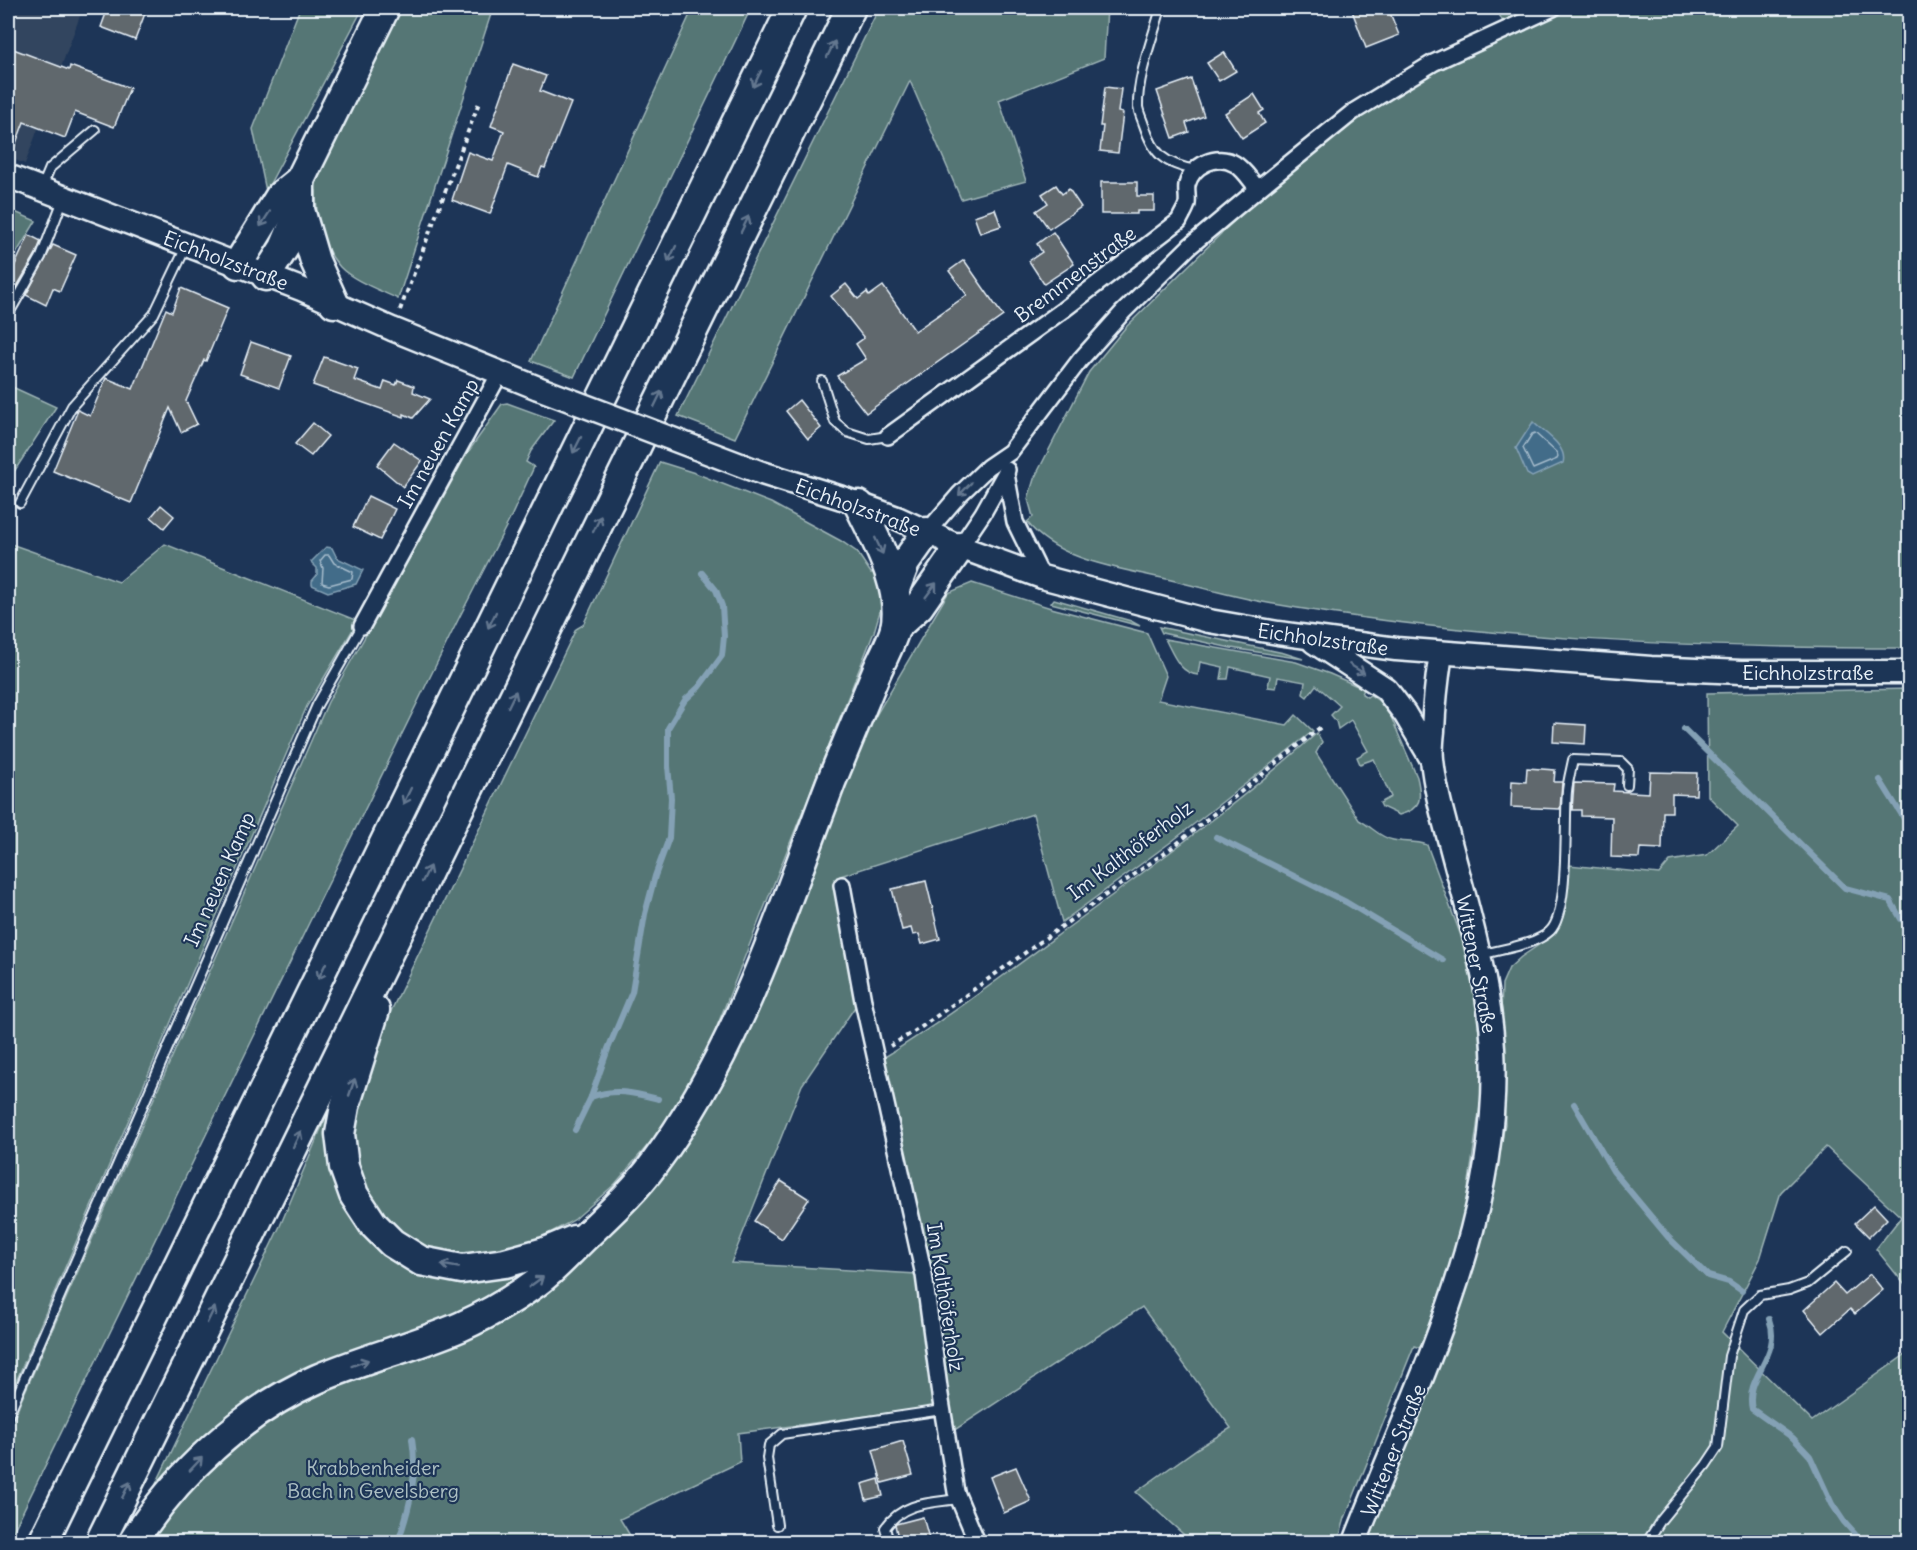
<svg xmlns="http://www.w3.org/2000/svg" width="1917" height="1550" font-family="Delius,sans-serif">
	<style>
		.built { fill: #31445e }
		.green { fill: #557675; stroke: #9eb4b6; stroke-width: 1.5 }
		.water { fill: #426c89; stroke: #84a1b5; stroke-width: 1.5 }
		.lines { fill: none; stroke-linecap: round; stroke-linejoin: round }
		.shore { stroke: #a6bccc; stroke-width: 1.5 }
		.stream { stroke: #84a1b5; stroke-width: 6 }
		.building { fill: #61676d; stroke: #e8f1f8; stroke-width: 1.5 }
		.lane-casing { stroke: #e8f1f8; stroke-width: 12 }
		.street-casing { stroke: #e8f1f8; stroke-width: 20 }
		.secondary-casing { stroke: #e8f1f8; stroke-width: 27 }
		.highway-casing { stroke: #e8f1f8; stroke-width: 33 }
		.path { stroke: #e8f1f8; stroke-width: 4; stroke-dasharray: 4.5 4.5; stroke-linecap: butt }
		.lane { stroke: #1d3557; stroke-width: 8 }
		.street { stroke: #1d3557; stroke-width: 15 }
		.secondary { stroke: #1d3557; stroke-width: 22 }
		.highway { stroke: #1d3557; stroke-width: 28 }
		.secondary-bridge-casing { stroke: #e8f1f8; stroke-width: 27; stroke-linecap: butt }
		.secondary-bridge { stroke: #1d3557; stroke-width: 22 }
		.oneway { stroke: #64778f }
		.labels { text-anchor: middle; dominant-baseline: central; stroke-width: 4.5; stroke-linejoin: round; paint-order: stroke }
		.street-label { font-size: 20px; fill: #e8f1f8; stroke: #1d3557 }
		.park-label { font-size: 20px; fill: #adc0c4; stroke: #1d3557 }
	</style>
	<rect width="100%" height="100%" fill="#1d3557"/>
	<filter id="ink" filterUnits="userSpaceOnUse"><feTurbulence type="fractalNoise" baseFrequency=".0167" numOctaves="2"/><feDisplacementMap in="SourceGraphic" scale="12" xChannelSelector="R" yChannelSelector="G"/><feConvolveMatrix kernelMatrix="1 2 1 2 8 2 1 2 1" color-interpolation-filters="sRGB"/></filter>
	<g filter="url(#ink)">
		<path class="built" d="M8,8H83L25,164L8,157Z"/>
		<g class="green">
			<path d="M300,8H363L266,191L253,129Z"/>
			<path d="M396,8H493L398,299C382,291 352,280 340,267C321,246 316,218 316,191L314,189L341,121Z"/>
			<path d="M693,8H751L574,377L531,361Z"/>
			<path d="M879,8H1107L1104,58L999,100L1026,181L961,199L910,81L735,438L678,416Z"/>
			<path d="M1496,8H1536L1503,22Z"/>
			<path d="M1568,8H1909V648C1696,648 1479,640 1268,603C1235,597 1203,588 1171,580C1124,569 1058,562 1027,522L1033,517L1028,499L1034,479L1089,372L1125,328L1238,217L1353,121L1433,73Z"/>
			<path d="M8,209L36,221L8,267Z"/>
			<path d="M8,385L56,407L8,481Z"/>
			<path d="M507,403L554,420L531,451L526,462L534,467L510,519L461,614L309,923L8,1542V1434L21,1401L328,702L422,536L466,455L502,404Z"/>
			<path d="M660,462L695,473L771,503L841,541L857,552L871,573L877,571L883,601L874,632L708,1049L664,1126L615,1184L574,1220L533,1242L485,1257L448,1256L416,1245L369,1204L348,1142L360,1075L576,629L583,625Z"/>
			<path d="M8,543L119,582L165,544L358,621L307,706L8,1400Z"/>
			<path d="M972,583L1051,608L1147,633L1166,676L1158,700L1287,725L1296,715L1313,731L1171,842L1062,922L1033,814L837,877L859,1001L802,1085L731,1263L917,1274L935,1407L738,1433L740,1462L620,1519L634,1542H148L163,1518L224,1455L291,1401L469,1328L661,1168L862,739L948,593Z"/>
			<path d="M1054,599L1131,621L1140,626L1051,603Z"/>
			<path d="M1159,627L1284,653L1303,659L1231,648L1162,633Z"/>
			<path d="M1165,639L1296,662L1330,674L1364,689L1362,694L1367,697L1370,695L1379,701L1391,717L1417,777C1422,798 1422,809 1399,815L1382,807L1380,803L1391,797L1374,759L1360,764L1357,757L1368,751L1351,720L1338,729L1336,721L1331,715L1340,706L1316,685L1307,697L1303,694L1305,682L1278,677L1276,688L1268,687L1270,676L1230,667L1228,679H1221L1223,667L1200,662L1198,675C1179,673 1173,654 1165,639Z"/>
			<path d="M1909,689V1290L1876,1249L1901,1217L1826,1147L1781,1192L1760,1259L1722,1332L1812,1421L1909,1352V1542H1367L1446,1343L1484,1234L1505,1124L1501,1013L1502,984L1509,968L1521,957L1555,934L1561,921L1569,865L1659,874L1670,861L1707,855L1738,826L1708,796L1707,693Z"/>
			<path d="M1317,733L1322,742L1316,753L1359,820C1371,826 1380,838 1393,840C1405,843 1415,840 1427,845L1461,936L1477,1007L1483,1085L1462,1230L1423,1349L1414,1346L1345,1518L1338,1542H1192L1136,1492L1198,1448L1231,1428L1142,1307L950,1433L880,1060C950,1017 1015,967 1081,918C1162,859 1242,800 1317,733Z"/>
			<path d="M328,1112L333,1169L384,1251L551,1259L504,1290L452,1315L361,1347L283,1382L212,1432L155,1486L280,1226Z"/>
		</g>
		<g class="water">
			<path d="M1533,422C1544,433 1568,446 1563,463L1532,477L1527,474L1516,448Z"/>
			<path d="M326,547L332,548L337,558L363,570L356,584L328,592L312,585V581L317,575V568L311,562Z"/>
		</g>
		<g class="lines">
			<g class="shore">
				<path d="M1535,433L1557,453L1558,457L1557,459L1533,469L1523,448L1532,434Z"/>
				<path d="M325,555H329L334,563L353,572L352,579L329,585L322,583L323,568L320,561Z"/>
			</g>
			<g class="stream">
				<path d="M1684,729L1845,888L1890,900L1901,919L1910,925"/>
				<path d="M1880,780L1910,828"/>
				<path d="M1216,837L1346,902L1443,960"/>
				<path d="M591,1097C615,1088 634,1093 658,1099"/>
				<path d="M1574,1104L1613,1171L1668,1237L1708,1276L1729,1282L1742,1291"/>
				<path d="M575,1130L591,1097L608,1049L632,992L645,914L655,876L669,838L671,798L668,766V728L685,700L699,687L722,656L724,636L722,606L716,590L702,573"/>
				<path d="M1769,1319C1783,1356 1744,1375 1752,1409L1793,1438L1810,1456L1832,1504L1844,1522L1862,1542"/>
				<path d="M398,1542C410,1507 418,1476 412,1439"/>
			</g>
		</g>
		<g class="building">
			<path d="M108,8H147L135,40L101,27Z"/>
			<path d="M1351,8H1371L1373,13L1388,8L1399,35L1366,48Z"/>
			<path d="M8,47L69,70L70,66L130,88L114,127L75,112L65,138L24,122L9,162L8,161Z"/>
			<path d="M1224,52L1236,71L1219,81L1207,63Z"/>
			<path d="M513,64L546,76L540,91L571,103L545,168L542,167L538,177L508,165L490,214L452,200L468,152L493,161L504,131L491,126Z"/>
			<path d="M1191,79L1204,116L1186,123L1189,132L1173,138L1157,91Z"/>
			<path d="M1105,87L1121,89L1118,112L1123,113L1118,153L1100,151L1103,126H1100Z"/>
			<path d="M1254,94L1264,110L1259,113L1265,123L1242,138L1225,113Z"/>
			<path d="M1101,182H1137V196H1154V211H1137V214H1101Z"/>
			<path d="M1056,185L1062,194L1069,189L1081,207L1049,229L1036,211L1048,203L1042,194Z"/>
			<path d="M995,209L1001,226L980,233L974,216Z"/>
			<path d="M1053,232L1074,264L1044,284L1029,261L1042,252L1037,244Z"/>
			<path d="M29,235L41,241L36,254L15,290L8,287V276L14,267Z"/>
			<path d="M53,245L76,255L60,291L53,288L46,305L26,295Z"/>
			<path d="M964,260L1003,316L866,413L837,376L866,359L856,344L864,338L831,296L846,284L858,299L867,292L869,296L883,286L915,331L967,295L949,271Z"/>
			<path d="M181,288L228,308L206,361L204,360L186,401L197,424L181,432L170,408L131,503L53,471L78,410L90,416L106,378L133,389L166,309L172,312Z"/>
			<path d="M251,342L291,356L279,388L240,374Z"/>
			<path d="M324,357L358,369L354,380L382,390L385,381L396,385L398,380L414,386L413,392L430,399L413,418L404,414V417L313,385Z"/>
			<path d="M799,400L821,428L808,439L786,411Z"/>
			<path d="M313,423L328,436L311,456L295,444Z"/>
			<path d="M394,442L422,461L403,487L377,465Z"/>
			<path d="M368,496L395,509L380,540L353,527Z"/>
			<path d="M161,505L174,516L164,528L151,517Z"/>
			<path d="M1554,723L1586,725L1585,744L1553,742Z"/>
			<path d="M1527,768L1555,770L1554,782H1562L1560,809L1511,807L1512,781L1526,782Z"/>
			<path d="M1650,772L1697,773L1696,795L1672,794V812H1663L1662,849L1640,848L1639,858L1611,857L1612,817L1581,816V810H1572L1574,783L1614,784L1613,791L1649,793Z"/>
			<path d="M926,881L940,939L922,944L919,934L913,935L911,928L902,930L892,889Z"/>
			<path d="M781,1181L809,1199L782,1239L754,1221Z"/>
			<path d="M1874,1205L1887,1219L1869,1237L1855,1223Z"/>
			<path d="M1870,1274L1883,1290L1855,1314L1850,1309L1823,1333L1804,1310L1834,1283L1845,1295Z"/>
			<path d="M903,1441L913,1475L882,1483L873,1450Z"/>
			<path d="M1016,1467L1031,1501L1004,1513L990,1477Z"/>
			<path d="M879,1479L883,1496L866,1500L862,1484Z"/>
			<path d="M923,1517L930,1542H899L895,1525L896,1524Z"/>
		</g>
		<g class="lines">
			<defs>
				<g id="lane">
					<path d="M1161,8C1153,37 1137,77 1138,107C1139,113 1142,119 1144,125C1154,155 1164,164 1196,170"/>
					<path d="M42,187L50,168L95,130"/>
					<path d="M8,315L41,257L63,200"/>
					<path d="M822,381L835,422L847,432L869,439L888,436"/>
					<path d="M20,503L72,406L154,314L186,247"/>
					<path d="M1481,955C1500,949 1536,945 1550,931C1570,912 1564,821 1567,791C1568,781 1571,770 1573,760L1621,762L1628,769L1627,785"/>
					<path d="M8,1416L317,705L362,626"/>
					<path d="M777,1525L767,1458L769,1445L782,1434L942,1410"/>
					<path d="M889,1542L885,1528C903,1502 930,1503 959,1499"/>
					<path d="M1647,1542L1661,1520L1706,1465L1718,1447L1729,1356L1744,1310L1760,1295L1789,1290L1808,1283L1847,1251"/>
				</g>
				<g id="street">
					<path d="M888,436L1063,310L1179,221C1181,216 1186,209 1187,204C1188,198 1186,191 1187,185C1192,165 1217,153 1235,164C1244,169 1251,181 1258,189"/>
					<path d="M1006,474L1015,522L1042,577"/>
					<path d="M927,532L959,495L988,467L1010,452L1080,360L1123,312L1190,246L1258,189L1353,112L1433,63L1553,8"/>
					<path d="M960,547L983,513L1007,470"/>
					<path d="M362,626L500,373"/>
					<path d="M842,885L863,1001L924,1275L940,1395L956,1492L977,1542"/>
				</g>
				<g id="secondary">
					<path d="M8,176L301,289L392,329L538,388"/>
					<path d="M696,448L762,473L845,499L897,518L960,547L1042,577L1209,621L1278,633L1396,649L1651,668L1741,672H1910"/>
					<path d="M1314,642L1386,689L1405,714L1431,758"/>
					<path d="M1355,1542C1416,1384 1502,1223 1493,1048C1489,982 1470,918 1453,854C1445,823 1435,791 1432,759C1431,750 1432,740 1433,731C1434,705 1437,679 1441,653"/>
				</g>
				<g id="highway">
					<path d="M300,210L315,261L334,303"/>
					<path d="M238,264L280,196L300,180L385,8"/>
					<path d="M266,276L284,248L300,210V180"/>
					<path d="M895,589L905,563L927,532"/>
					<path d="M895,628L919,606L960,547"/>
					<path d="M375,1010L345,1106L340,1134L344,1167L354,1195L373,1224L392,1243L421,1261L462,1269L505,1263L545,1252L574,1240"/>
					<path d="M43,1542L792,8"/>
					<path d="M100,1542L851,8"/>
					<path d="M133,1542C176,1475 243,1411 317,1379C363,1359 413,1347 460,1327C487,1315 514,1299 537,1282C556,1268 571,1250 588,1234C611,1212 635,1190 654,1164C739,1050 781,913 831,782C846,745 861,709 876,673C882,659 891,643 895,629C904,587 876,541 859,505"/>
				</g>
			</defs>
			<use href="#lane" class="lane-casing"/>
			<use href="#street" class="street-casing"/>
			<use href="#secondary" class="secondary-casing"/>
			<use href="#highway" class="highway-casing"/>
			<g class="path">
				<path d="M400,310L480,100"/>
				<path d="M890,1046L920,1028L1174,846L1322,726"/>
			</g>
			<use href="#lane" class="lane"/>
			<use href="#street" class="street"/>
			<use href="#secondary" class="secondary"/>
			<use href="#highway" class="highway"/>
			<defs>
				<path id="secondary-bridge" d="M538,388L696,448"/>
			</defs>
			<use href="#secondary-bridge" class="secondary-bridge-casing"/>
			<use href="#secondary-bridge" class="secondary-bridge"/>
		</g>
		<defs><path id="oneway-shaft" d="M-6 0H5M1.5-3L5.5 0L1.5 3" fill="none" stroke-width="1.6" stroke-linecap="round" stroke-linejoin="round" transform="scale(1.5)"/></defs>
		<g class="oneway">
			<use href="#oneway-shaft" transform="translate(831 49) rotate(-64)"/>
			<use href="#oneway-shaft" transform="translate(757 79) rotate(116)"/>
			<use href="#oneway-shaft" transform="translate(265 219) rotate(123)"/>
			<use href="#oneway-shaft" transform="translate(745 224) rotate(-64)"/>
			<use href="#oneway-shaft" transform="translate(672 254) rotate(116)"/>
			<use href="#oneway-shaft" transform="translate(658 399) rotate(-64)"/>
			<use href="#oneway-shaft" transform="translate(577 445) rotate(117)"/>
			<use href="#oneway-shaft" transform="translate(965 489) rotate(135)"/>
			<use href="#oneway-shaft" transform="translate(597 524) rotate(-64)"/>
			<use href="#oneway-shaft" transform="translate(879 546) rotate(65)"/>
			<use href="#oneway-shaft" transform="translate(931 590) rotate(-53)"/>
			<use href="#oneway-shaft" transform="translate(492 620) rotate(116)"/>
			<use href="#oneway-shaft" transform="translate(1357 669) rotate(32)"/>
			<use href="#oneway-shaft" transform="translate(512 699) rotate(-64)"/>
			<use href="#oneway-shaft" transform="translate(407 796) rotate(116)"/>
			<use href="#oneway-shaft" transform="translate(426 874) rotate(-64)"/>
			<use href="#oneway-shaft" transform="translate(322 971) rotate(116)"/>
			<use href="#oneway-shaft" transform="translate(352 1087) rotate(-71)"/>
			<use href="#oneway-shaft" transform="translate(297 1139) rotate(-64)"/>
			<use href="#oneway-shaft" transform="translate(450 1266) rotate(-170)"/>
			<use href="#oneway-shaft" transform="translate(536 1282) rotate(-36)"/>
			<use href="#oneway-shaft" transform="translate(211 1315) rotate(-64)"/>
			<use href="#oneway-shaft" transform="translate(360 1363) rotate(-20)"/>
			<use href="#oneway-shaft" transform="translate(196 1464) rotate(-47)"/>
			<use href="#oneway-shaft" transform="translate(126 1490) rotate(-64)"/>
		</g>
	</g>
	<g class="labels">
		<g class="street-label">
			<text transform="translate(226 260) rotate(21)">Eichholzstraße</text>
			<text transform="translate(1075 274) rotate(-37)">Bremmenstraße</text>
			<text transform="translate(438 443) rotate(-61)">Im neuen Kamp</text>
			<text transform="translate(858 507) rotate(20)">Eichholzstraße</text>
			<text transform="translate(1323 639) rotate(8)">Eichholzstraße</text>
			<text x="1808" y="672">Eichholzstraße</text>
			<text transform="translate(1130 850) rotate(-37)">Im Kalthöferholz</text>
			<text transform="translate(219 879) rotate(-66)">Im neuen Kamp</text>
			<text transform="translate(1477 964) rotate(79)">Wittener Straße</text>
			<text transform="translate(946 1297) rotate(81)">Im Kalthöferholz</text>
			<text transform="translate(1393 1450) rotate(-68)">Wittener Straße</text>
		</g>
		<g class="park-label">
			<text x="373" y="1467">Krabbenheider<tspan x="373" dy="23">Bach in Gevelsberg</tspan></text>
		</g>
	</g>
	<rect width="1917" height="1550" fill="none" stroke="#1d3557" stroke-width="30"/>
	<rect x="15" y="15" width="1887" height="1520" fill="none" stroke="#e8f1f8" stroke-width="2" filter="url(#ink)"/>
</svg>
